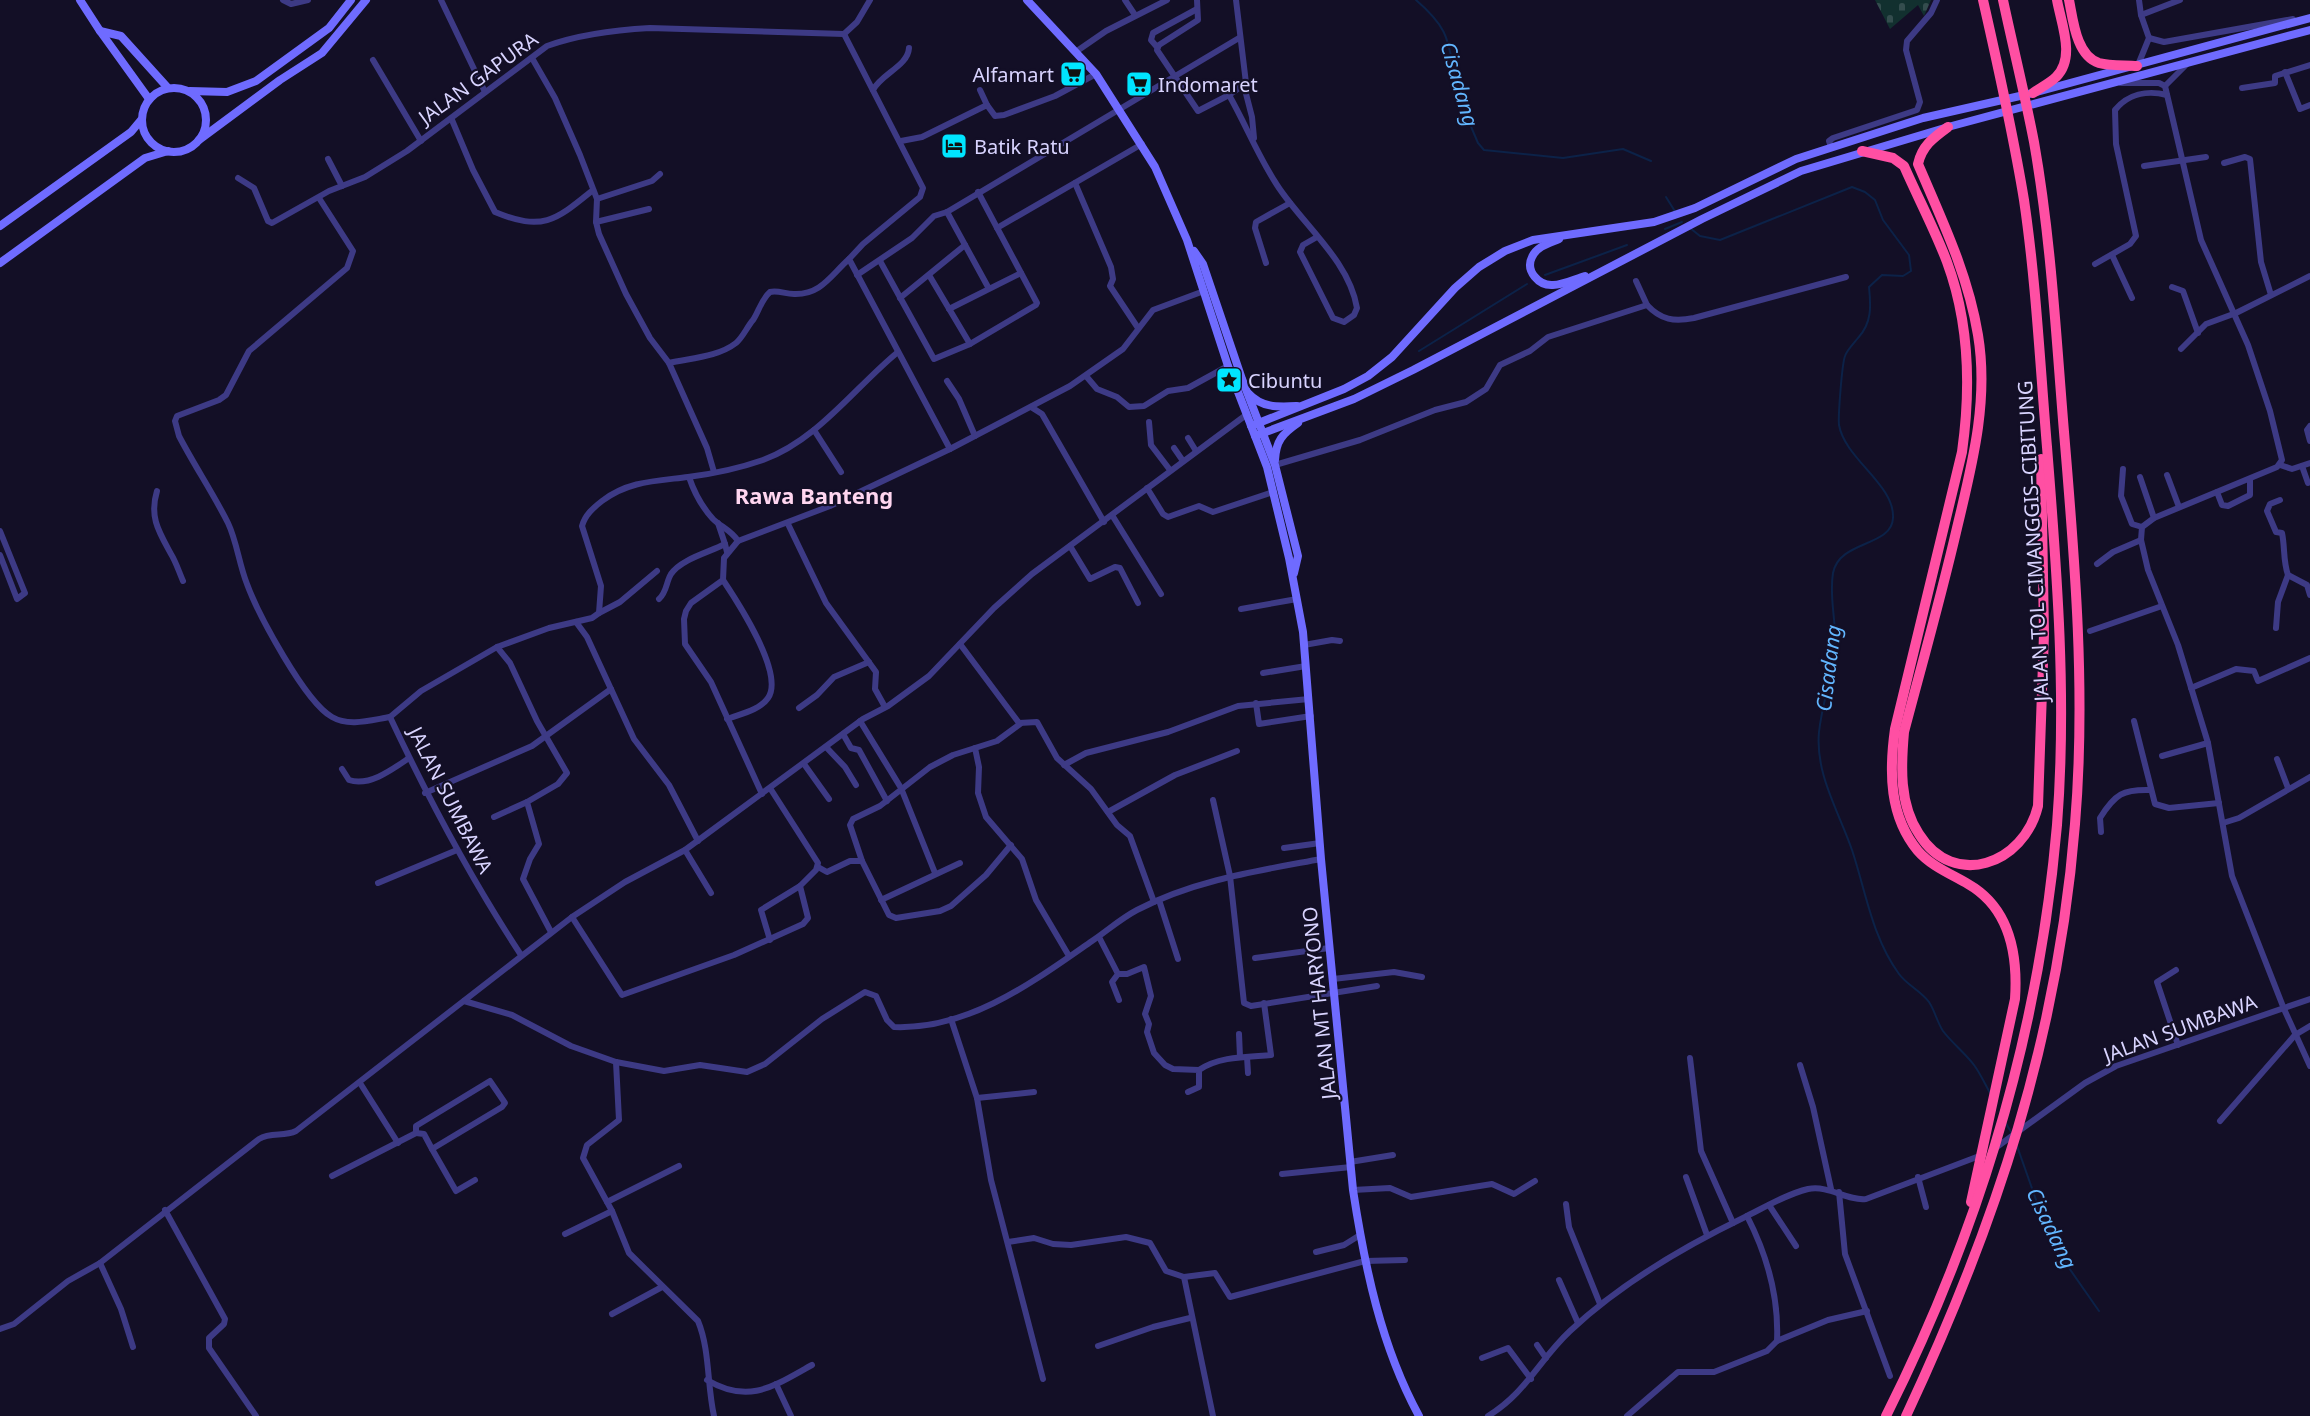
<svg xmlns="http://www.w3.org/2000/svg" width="2310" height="1416" font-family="'Noto Sans',sans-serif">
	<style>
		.cemetery { fill: url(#cemetery-stones) }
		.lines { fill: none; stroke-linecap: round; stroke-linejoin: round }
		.stream { stroke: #0c2248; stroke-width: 2 }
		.street { stroke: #3d3a85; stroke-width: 6 }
		.secondary { stroke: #6f6bff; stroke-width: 8 }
		.highway { stroke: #ff4fa3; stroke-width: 10 }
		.labels { text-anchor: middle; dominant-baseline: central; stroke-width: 4.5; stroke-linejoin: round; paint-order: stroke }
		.poi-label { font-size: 20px; fill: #d9d4ff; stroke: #130f26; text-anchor: start }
		.street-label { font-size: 20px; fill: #d9d4ff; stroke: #130f26 }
		.water-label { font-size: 21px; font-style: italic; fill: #62b6ff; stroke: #130f26 }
		.quarter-label { font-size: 22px; font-weight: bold; fill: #ffd6f0; stroke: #130f26 }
	</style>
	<defs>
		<pattern id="cemetery-stones" width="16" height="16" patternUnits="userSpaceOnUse" patternTransform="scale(1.5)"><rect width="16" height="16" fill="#12302f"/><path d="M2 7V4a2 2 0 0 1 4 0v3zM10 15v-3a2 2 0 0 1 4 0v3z" fill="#344d4e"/></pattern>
	</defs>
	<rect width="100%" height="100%" fill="#130f26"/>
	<path class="cemetery" d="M1875,0H1931L1924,16L1918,5L1890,29Z"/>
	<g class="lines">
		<g class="stream">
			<path d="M1416,0C1453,32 1447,43 1457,86C1461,105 1470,124 1478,143L1484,150L1563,158L1623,149L1651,161"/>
			<path d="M1666,197L1676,213"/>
			<path d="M1690,228L1700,236L1720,240L1852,187L1865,192L1875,200L1883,220L1909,255L1911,271L1903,276L1882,275L1869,287C1871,306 1872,323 1858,338C1854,343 1847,350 1845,356C1842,364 1838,416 1839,425C1845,459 1895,485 1893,518C1892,547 1839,540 1833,573C1829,597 1836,619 1835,642C1834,673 1822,702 1819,732C1815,774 1839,812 1852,850C1866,892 1872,937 1899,974C1907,985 1921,991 1929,1002C1935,1011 1937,1022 1943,1031C1952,1043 1965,1053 1974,1065C1980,1073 1985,1084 1990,1093"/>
			<path d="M1665,229L1682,222"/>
			<path d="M1545,275L1627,245"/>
			<path d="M1419,351L1527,284"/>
			<path d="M2005,1122L2013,1135"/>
			<path d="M2017,1146L2040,1211L2069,1268L2099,1311"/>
		</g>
		<g class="street">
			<path d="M283,0L291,4L308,0"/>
			<path d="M441,0L485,92"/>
			<path d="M1125,0L1135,15"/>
			<path d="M1197,0L1198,20L1159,45L1157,50L1198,111L1229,95"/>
			<path d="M1236,0L1246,83L1229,95C1246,125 1258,156 1277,185C1302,224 1349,260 1357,308L1354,315L1344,322L1333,318L1300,252L1303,245L1317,237"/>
			<path d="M2141,15L2180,0"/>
			<path d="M844,34L923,188L920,197L863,244L849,259L950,449"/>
			<path d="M2149,38L2164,42L2293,19"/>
			<path d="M1157,47L1151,40L1153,33L1197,9"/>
			<path d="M1077,51L1106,31L1167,0"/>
			<path d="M532,58L555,98L580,155L597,199L596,222L599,234L626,294L650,338L669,363L707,448L714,472"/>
			<path d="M373,60L421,141"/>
			<path d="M2138,65L2149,38L2141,15L2139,0"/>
			<path d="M2285,72L2300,109L2310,105"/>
			<path d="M2121,83H2159L2165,86"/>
			<path d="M1244,86L1252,117L1254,138"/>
			<path d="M2165,86L2201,240L2248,345L2270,411L2282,460L2277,467L2154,518L2142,527L2141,540L2148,570L2178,645L2208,743L2232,876L2284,1009L2310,1066"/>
			<path d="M2165,86L2187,64"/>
			<path d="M2242,88L2275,83V76L2310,65"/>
			<path d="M873,90C881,74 908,66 909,48"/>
			<path d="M980,90L987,105"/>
			<path d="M452,120L473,170L495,212C543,232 556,220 593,190"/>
			<path d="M901,141L922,137L987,105L995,116L1004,115L1055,96L1096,74"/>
			<path d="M1831,147L1829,141L1833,138L1917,110L1920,102L1906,50L1907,41L1931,13L1937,0"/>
			<path d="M328,159L342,186"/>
			<path d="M2224,163L2245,157L2250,159L2261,262L2271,295"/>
			<path d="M2144,166L2206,157"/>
			<path d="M238,178L254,188L268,221L272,223L329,191L365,177L407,151L547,46C580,34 615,30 650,28L844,34L857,22L870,0"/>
			<path d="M1075,183L1111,267L1113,279L1110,286L1138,328"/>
			<path d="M319,198L353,251L347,268L249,351L226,395L219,400L177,416L175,421L179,436C194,465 213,493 228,523C237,542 239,564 247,584C258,614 305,702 332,717C349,727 371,720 390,717"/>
			<path d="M597,199L652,181L660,174"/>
			<path d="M947,212L988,287"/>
			<path d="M596,222L649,209"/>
			<path d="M997,228L1142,144"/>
			<path d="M2112,255L2132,298"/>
			<path d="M880,261L934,359L970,344L1036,305L1037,303L978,192"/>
			<path d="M1266,263L1255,228L1256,222L1290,203"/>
			<path d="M2095,264L2130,244L2136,236L2116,144L2115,110C2128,94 2147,90 2167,95"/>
			<path d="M857,275L912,238L934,216L947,212L1239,38"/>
			<path d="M929,275L970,344"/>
			<path d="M1636,281L1647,305"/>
			<path d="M2172,287L2183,291L2198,333"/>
			<path d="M900,298L965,245"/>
			<path d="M949,309L1021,273"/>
			<path d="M2181,349L2206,324L2236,313L2310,276"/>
			<path d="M669,363C691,358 718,357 736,343C743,337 747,327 753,320C759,311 761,300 770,292C778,290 785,294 794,294C821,295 831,275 849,259"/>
			<path d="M1086,376L1097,389L1117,397L1129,407L1144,406L1168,391L1188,388L1228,366"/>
			<path d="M947,381L959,399L975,436"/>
			<path d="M1031,407L1042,414L1104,522"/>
			<path d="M1149,422L1151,445L1170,470"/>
			<path d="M2310,426L2307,430L2310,441"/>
			<path d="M814,430L841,472"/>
			<path d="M1188,438L1196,451"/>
			<path d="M1174,448L1183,461"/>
			<path d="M1275,465L1360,440L1435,410L1466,402L1486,389L1500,365L1530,351L1548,337L1647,305C1661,320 1674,322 1694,318L1846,277"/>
			<path d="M2280,465L2292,469L2310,463"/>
			<path d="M2302,466L2308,483"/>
			<path d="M2123,469L2121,496L2132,524L2142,527"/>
			<path d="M2167,475L2179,507"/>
			<path d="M689,477C694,492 702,507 713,519C721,527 731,530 738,541L724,558L723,580L691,603L686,611L684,619L685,644L711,682L762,794"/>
			<path d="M2140,477L2154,518"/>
			<path d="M1147,488L1163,514L1168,517L1199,506L1213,512L1273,492"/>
			<path d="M157,491C149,517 159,532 171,554C176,562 179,572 183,581"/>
			<path d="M2217,492L2222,505L2228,506L2250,495V480"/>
			<path d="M2280,500L2270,504L2267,511L2276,532L2282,533C2285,547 2283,561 2288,575L2307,585L2310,595"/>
			<path d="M1112,515L1161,594"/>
			<path d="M718,523L725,544"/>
			<path d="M788,524L826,603L876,672L875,689L885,707"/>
			<path d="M0,531L25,593L17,599L0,555"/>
			<path d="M738,541L830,506L950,449L1070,386L1123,349L1153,310L1204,291"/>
			<path d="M1070,546L1090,579L1115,567L1120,568L1138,603"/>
			<path d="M2097,564L2113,552L2141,540"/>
			<path d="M723,580C737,601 785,674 768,698C760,710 740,714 727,719"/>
			<path d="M659,599C667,592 666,582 671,574C681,559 710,552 725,544L727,552"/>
			<path d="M1241,609L1297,599"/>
			<path d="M599,613L620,602L657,571"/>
			<path d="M576,622L587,637L634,739L669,785L698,841"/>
			<path d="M2276,628L2278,602L2288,575"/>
			<path d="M2090,631L2162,606"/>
			<path d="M960,644L1019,723L1037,722L1057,758L1091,789L1117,825L1130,836L1154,902"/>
			<path d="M1304,645L1332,640L1340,641"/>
			<path d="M497,647L510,663L537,721L567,773L558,784L527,802L539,844L530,859L523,879L551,932"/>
			<path d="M1263,673L1306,666"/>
			<path d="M2191,688L2236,669L2254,671L2258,681L2310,658"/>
			<path d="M1256,703L1259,724L1311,716"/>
			<path d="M799,708L817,695L834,677L869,662"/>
			<path d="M390,717L421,691L497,647L549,628L592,618L599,613L601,586L582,526C585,515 593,508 602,501C628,481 656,481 688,477C712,474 740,468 763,460C818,440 855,387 898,352"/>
			<path d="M390,717C429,800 471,879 521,955"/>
			<path d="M860,721L901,788L935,873"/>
			<path d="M2134,721L2155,804L2169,808L2219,803"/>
			<path d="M843,734L851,748L859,750L887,801"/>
			<path d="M826,747L845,767L856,785"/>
			<path d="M975,748L979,767L978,793L986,817L1022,859L1036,900L1069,956"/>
			<path d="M2162,756L2208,743"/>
			<path d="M2277,759L2288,788"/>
			<path d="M804,764L829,799"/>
			<path d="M1064,765L1086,753L1168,732L1238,706L1309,699"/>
			<path d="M342,769L349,780C369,787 393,769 409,758"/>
			<path d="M425,793L532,746L611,689"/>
			<path d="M1213,800L1230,876L1244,1003L1251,1006L1377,986"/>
			<path d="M1108,812L1175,775L1237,751"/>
			<path d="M494,817L527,802"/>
			<path d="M2223,823L2239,818L2310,777"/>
			<path d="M2101,832L2100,818C2115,794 2123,789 2151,790"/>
			<path d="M1284,848L1320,843"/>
			<path d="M685,850L711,893"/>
			<path d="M862,861L850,825L853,819L880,806L930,767L953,755L997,741L1020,724"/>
			<path d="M818,867L827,872L850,861H862L889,915L896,918L940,911L951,906L986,875L1011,845"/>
			<path d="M378,883L457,850"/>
			<path d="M881,900L960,863"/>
			<path d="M1159,900L1178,959"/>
			<path d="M572,917L622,995L734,955L803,924L808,918L800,886L816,870L818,863L770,788"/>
			<path d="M1099,937L1118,974L1112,982L1119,1000"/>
			<path d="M770,940L761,910L800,886"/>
			<path d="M1255,958L1329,948"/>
			<path d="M2176,970L2157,982L2178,1045"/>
			<path d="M1118,974H1127L1144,967L1151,996L1145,1014L1149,1024L1147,1032L1154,1053L1165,1065L1173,1069L1199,1070V1087L1188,1092"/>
			<path d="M1333,979L1394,972L1422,977"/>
			<path d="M464,1001L512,1015L571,1046L616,1062L664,1071L700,1065L747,1072L765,1064L822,1019L865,992L876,996L887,1020L894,1027C969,1030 1033,982 1092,941C1107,931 1120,919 1137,910C1195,880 1257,871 1321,859"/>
			<path d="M951,1019L977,1098L991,1180L1043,1379"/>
			<path d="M1239,1034L1240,1057"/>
			<path d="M1247,1057L1248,1073"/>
			<path d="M1690,1058L1701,1151L1733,1223"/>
			<path d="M616,1062L619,1120L587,1145L583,1158L612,1211L629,1253L698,1321C710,1350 707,1385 714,1416"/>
			<path d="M1800,1065L1813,1107L1831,1189"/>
			<path d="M1199,1070C1219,1056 1248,1057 1271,1055L1264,1003"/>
			<path d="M360,1083L398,1143"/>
			<path d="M977,1098L1034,1092"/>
			<path d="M2220,1121L2295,1035L2310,1026"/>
			<path d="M416,1133L424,1134L432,1149"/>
			<path d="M1994,1149L2085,1083L2116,1066L2310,999"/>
			<path d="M1350,1162L1393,1155"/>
			<path d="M1282,1174L1351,1167"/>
			<path d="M332,1176L416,1133V1126L490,1081L505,1103L502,1107L432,1149L456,1191L475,1180"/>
			<path d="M1686,1177L1707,1235"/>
			<path d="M1918,1177L1926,1207"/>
			<path d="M1353,1190L1390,1188L1411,1197L1492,1184L1514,1194L1535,1181"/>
			<path d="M1839,1192L1845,1254L1890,1376"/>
			<path d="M607,1202L679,1166"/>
			<path d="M1566,1204L1569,1227L1600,1304"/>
			<path d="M1769,1205L1796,1246"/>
			<path d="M165,1210L225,1319L224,1324L209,1338V1348L256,1416"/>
			<path d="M565,1234L612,1211"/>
			<path d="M1008,1242L1034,1238L1053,1244L1071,1245L1126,1237L1150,1243L1166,1271L1184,1277L1213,1416"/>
			<path d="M1316,1252L1344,1245L1360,1235"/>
			<path d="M100,1263L121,1309L133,1347"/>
			<path d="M1184,1277L1215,1273L1230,1297L1365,1261L1405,1260"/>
			<path d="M1559,1280L1578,1323"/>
			<path d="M612,1314L662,1287"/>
			<path d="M0,1329L14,1324L68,1281L100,1263L259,1139C271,1132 284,1137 296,1131L572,917L625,882L685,850L863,719L888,706L929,676L994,608L1032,574L1246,415"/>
			<path d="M1777,1341L1828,1320L1867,1311"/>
			<path d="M1537,1345L1546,1358"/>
			<path d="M1098,1346L1153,1327L1190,1318"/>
			<path d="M1482,1358L1508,1348L1531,1379"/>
			<path d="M707,1380C749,1405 774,1386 812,1365"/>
			<path d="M776,1384L791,1416"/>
			<path d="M1488,1416C1526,1393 1539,1360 1570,1331C1621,1283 1683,1247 1745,1217C1765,1207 1787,1194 1808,1189C1830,1185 1846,1201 1866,1199L1982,1155"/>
			<path d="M1627,1416L1678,1372H1714L1767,1351L1777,1341C1779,1297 1767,1255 1747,1216"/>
		</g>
		<g class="secondary">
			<path d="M80,0L100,31"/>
			<path d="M1027,0L1096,74L1155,167L1187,240L1228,366L1267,467L1289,558L1303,632L1321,859L1353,1190C1365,1268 1381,1346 1419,1416"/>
			<circle cx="174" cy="120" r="32"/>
			<path d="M190,91L227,92L256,81L329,28L351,0"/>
			<path d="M149,99L100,31L121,36L168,88"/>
			<path d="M199,140L280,80L322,53L366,0"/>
			<path d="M0,226L131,132L141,120"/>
			<path d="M1559,239C1550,243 1537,246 1532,257C1525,271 1539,286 1553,285C1563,285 1575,279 1585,276"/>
			<path d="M1194,251L1203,264L1242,379L1275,465L1298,556L1294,573"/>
			<path d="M0,263L145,158L168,151"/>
			<path d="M1248,393C1262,408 1277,407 1297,406"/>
			<path d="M1251,426L1344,389L1368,376L1392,357L1455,288L1479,267L1505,251L1533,240L1654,222L1695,208L1796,159L1923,118L2033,93L2310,18"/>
			<path d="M1255,436L1354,399L1413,370L1702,219L1801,171L1948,127L2310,30"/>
			<path d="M1275,460C1276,441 1282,434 1298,423"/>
		</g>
		<g class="highway">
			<path d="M2069,0C2073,19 2076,56 2099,63C2110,66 2125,65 2137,66"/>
			<path d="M2033,93C2040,88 2050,83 2056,77C2076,58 2061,23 2057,0"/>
			<path d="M1948,127C1933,138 1922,146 1918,164C1942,220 1968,274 1978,335C1989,401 1972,465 1957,528C1941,597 1922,664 1904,732C1901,766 1899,804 1919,834C1954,890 2024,864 2038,806L2044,634L2041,459"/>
			<path d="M1862,151L1893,158L1904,166C1918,198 1935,230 1947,262C1970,324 1971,388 1962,452L1895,729C1889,772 1889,816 1918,851C1931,866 1951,874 1968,884C2010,908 2018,954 2015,999L1971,1202"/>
			<path d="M1886,1416C1980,1229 2039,1034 2057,825C2067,699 2057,572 2047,447C2040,364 2036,281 2024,200C2013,133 1998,66 1983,0"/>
			<path d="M1906,1416C1996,1224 2058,1038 2075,824C2086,694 2075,562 2064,432C2056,335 2051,238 2034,142C2025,95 2013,47 2003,0"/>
		</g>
	</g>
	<defs>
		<symbol id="supermarket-square" viewBox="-11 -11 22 22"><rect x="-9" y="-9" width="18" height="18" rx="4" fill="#00e5ff" stroke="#130f26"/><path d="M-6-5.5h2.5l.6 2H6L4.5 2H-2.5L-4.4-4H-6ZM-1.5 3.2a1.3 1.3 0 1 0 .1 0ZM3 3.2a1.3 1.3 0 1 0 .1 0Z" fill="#111"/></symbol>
		<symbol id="hotel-square" viewBox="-11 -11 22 22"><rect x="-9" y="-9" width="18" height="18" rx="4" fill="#00e5ff" stroke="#130f26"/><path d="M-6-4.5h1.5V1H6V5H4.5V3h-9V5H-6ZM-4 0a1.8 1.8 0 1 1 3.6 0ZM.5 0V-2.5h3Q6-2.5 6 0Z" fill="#111"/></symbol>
		<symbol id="sight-square" viewBox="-11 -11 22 22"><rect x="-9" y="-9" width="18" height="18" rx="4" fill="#00e5ff" stroke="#130f26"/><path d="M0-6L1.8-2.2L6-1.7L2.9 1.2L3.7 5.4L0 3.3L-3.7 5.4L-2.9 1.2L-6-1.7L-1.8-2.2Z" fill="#111"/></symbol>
	</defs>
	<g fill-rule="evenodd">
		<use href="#supermarket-square" x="1058" y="59" width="30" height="30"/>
		<use href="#supermarket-square" x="1124" y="69" width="30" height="30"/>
		<use href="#hotel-square" x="939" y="131" width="30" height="30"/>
		<use href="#sight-square" x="1214" y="365" width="30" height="30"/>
	</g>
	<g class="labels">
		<g class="poi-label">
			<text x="1054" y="74" text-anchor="end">Alfamart</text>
			<text x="1158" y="84">Indomaret</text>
			<text x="974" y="146">Batik Ratu</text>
			<text x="1248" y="380">Cibuntu</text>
		</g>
		<g class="street-label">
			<text transform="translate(478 78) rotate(-36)">JALAN GAPURA</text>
			<text transform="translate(2033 541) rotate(-93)">JALAN TOL CIMANGGIS–CIBITUNG</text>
			<text transform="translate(451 800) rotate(63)">JALAN SUMBAWA</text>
			<text transform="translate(1319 1003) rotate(-96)">JALAN MT HARYONO</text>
			<text transform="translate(2180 1028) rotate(-20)">JALAN SUMBAWA</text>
		</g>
		<g class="water-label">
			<text transform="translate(1460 84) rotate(74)">Cisadang</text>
			<text transform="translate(1828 668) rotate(-83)">Cisadang</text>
			<text transform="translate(2052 1228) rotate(64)">Cisadang</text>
		</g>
		<g class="quarter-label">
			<text x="814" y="495">Rawa Banteng</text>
		</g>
	</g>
</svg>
